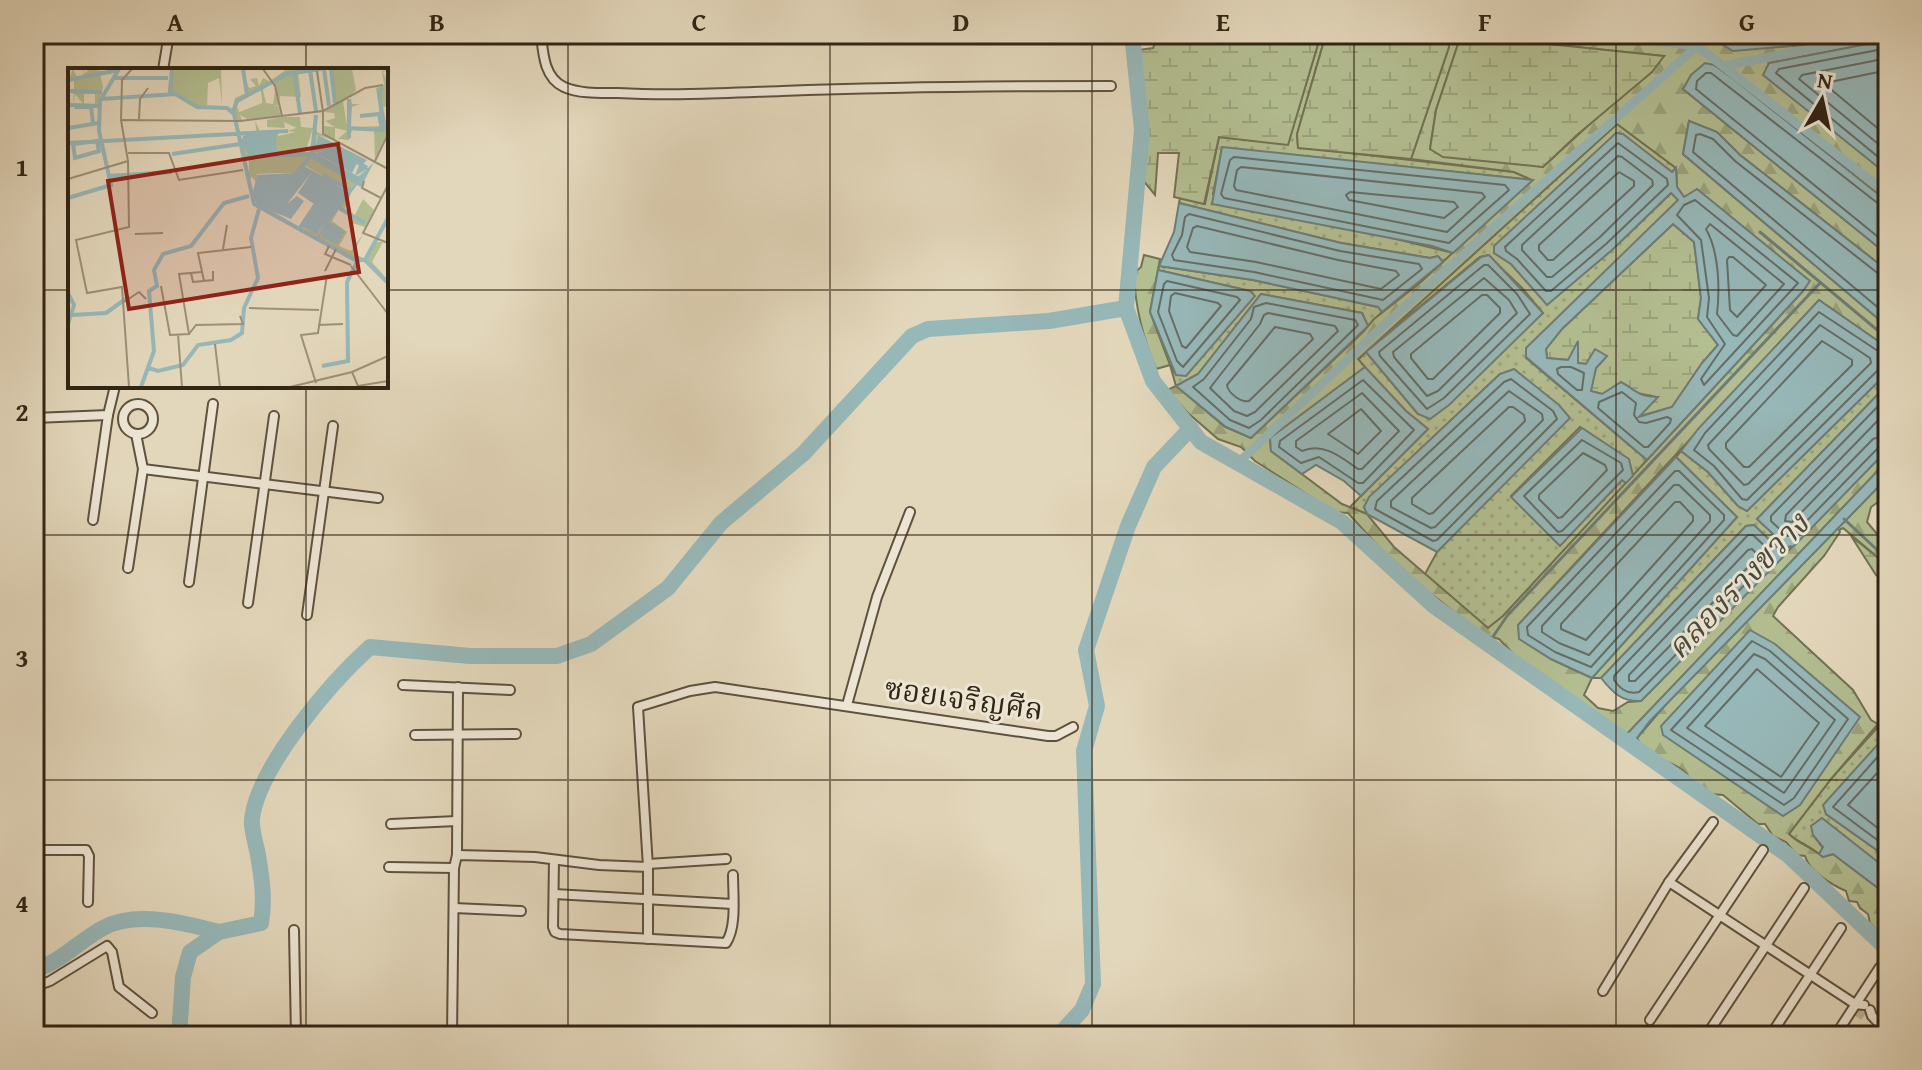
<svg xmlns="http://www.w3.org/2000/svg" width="1922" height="1070" font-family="'Gentium Book Plus','Noto Serif Thai',serif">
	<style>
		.grass { fill: url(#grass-dots); stroke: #727253; stroke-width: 2 }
		.forest { fill: url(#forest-firs); stroke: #727253; stroke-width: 2; fill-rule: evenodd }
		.wetland { fill: url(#wetland-marsh); stroke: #727253; stroke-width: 2 }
		.water { fill: #97b8b9; stroke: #6e7d77; stroke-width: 2; fill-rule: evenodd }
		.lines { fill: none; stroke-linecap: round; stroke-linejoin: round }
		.shore { stroke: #646e67; stroke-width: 2 }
		.stream { stroke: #6e7d77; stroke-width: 3 }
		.canal { stroke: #97b8b9; stroke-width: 9 }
		.river { stroke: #97b8b9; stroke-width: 16 }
		.street-tunnel { stroke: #bfb39a; stroke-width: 8; stroke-dasharray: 8 4; stroke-linecap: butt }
		.street-casing { stroke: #5e523e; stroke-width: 12 }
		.street { stroke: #ede5d3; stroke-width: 8 }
		.grid { fill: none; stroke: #312515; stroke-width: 2; stroke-opacity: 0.55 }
		.labels { text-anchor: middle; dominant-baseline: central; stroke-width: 6; stroke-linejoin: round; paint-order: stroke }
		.street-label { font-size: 30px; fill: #312515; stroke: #ede5d3 }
		.water-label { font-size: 32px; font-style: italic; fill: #4a4a3e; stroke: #ede5d3 }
		.inset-river { fill: none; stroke: #97b8b9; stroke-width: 4 }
		.inset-road { fill: none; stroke: #9c9079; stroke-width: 2 }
		.view { fill: #8f2418; fill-opacity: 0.15; stroke: #8f2418; stroke-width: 4 }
		.inset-edge { fill: none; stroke: #312515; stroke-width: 4 }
		.neatline { fill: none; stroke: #312515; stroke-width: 3 }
		.grid-label { font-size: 26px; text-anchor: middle; font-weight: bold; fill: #312515 }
	</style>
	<defs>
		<pattern id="grass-dots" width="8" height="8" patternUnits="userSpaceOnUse" patternTransform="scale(2)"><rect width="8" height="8" fill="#b3be91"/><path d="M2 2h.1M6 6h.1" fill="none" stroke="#9aa37c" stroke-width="1.8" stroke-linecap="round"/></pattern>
		<pattern id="forest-firs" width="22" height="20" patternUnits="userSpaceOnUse" patternTransform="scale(2)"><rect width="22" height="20" fill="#b3be91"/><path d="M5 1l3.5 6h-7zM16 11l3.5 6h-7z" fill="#9aa37c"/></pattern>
		<pattern id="wetland-marsh" width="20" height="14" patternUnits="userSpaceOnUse" patternTransform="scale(2)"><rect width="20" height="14" fill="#b3be91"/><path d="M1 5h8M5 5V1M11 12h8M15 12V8" fill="none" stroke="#9aa37c"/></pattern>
	</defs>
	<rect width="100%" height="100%" fill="#e3d7bb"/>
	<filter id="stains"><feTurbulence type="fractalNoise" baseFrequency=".0025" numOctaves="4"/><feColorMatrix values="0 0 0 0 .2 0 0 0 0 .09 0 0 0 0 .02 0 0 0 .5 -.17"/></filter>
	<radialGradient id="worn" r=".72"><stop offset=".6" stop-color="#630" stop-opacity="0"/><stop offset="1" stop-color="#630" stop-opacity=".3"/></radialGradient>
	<g class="grass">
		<path d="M1321,34H1326L1297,134L1298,147L1514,172L1533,180L1222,148L1213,194L1453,253L1443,262L1438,256L1430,258L1341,243L1179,203L1180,198L1205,204L1219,137L1288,144Z"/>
		<path d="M1617,124L1676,168L1672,172L1623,135L1616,133L1494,253L1511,264L1547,304L1612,250L1671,193L1679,200L1526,358L1647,460L1633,476L1628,459L1580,427L1511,496L1560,545L1622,480L1626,483L1503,616L1488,628L1425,574L1437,552L1498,489L1515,370L1500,374L1370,497L1364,507L1367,514L1350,507L1428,429L1406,411L1358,360L1366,352L1418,414L1543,313L1522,288L1488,255L1480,257L1378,341Z"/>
		<path d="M1159,266L1253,280L1378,307L1382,312L1368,326L1362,313L1261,294L1198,374L1176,386L1170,365L1176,375L1250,291L1158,270Z"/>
		<path d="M1888,372V384L1757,519L1787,547L1794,546L1785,555L1754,525L1746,526L1601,678H1592L1737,517L1676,457L1681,451L1708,472L1738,506L1747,511Z"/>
		<path d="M1881,727L1888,732V743L1879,744L1826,814L1888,858V870L1813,835L1823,848L1819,854C1808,845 1799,843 1789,834L1831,779L1877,728Z"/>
	</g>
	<g class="forest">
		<path d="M1447,34H1717L1715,40L1805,45L1852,34H1888V40L1769,63L1850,144L1888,175V202L1714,65L1683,89L1888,255V271L1740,155L1717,132L1689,121L1683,154L1888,327V348L1819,300L1518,625L1520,639L1551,659L1592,678L1584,695L1598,708L1613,711L1628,702L1641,701L1888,449V460L1626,735L1621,733L1520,661L1499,639L1484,635L1421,586L1378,546L1348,513L1335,512L1255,461L1241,447L1218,439L1188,413L1167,390L1176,386L1225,427L1251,438L1363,332L1374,319L1421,282L1532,180L1514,172L1411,159L1449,47ZM1461,35L1664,56L1543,167L1430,149L1436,110ZM1617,124L1676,168L1677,187L1684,197L1803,291L1503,616L1488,628L1394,547L1367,514L1342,504L1271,451L1270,438L1365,367L1358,359Z"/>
		<path d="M1144,255L1160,259L1150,312L1170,365L1156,369C1143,337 1135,308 1134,273L1141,267Z"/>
		<path d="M1888,477V495L1871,507L1867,522L1888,547V566L1843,528L1839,530L1840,532L1824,556L1778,607L1773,616L1853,690L1871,720L1878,724L1831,779L1789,834C1799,844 1811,847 1823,857L1833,854L1878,888L1888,887V941L1870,923L1868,914L1860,908L1857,902L1849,901L1846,891C1832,885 1809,871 1805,856L1797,855L1786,842L1773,836L1765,824H1758L1723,795C1713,795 1700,792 1692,784C1689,780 1689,775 1685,772C1671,759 1647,760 1637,738L1673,696Z"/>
	</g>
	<g class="wetland">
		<path d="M1159,34H1321L1288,145L1219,137L1204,204L1174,197L1179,153H1158L1155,195L1142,179L1146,144L1138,50L1153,48Z"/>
		<path d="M1326,34H1447L1449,47L1411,159L1298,148L1297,134Z"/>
		<path d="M1461,35L1664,56L1652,72L1577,135L1543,167L1443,157L1430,149L1436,110Z"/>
		<path d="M1673,224L1694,242L1701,298L1698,319L1718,345L1702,363L1672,407L1637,417L1657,397L1632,392L1602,394L1590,391L1596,368L1606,357L1586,364L1578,363V343L1569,360L1547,358L1546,349L1562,329Z"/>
		<path d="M1851,536L1888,566V583L1876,575Z"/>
	</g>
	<g class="water">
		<path d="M1717,34H1852L1805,45L1733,51L1715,40Z"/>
		<path d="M1888,40V175L1763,75L1769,63Z"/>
		<path d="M1705,63L1714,65L1735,80L1888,202V255L1683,89L1691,75Z"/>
		<path d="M1689,121L1717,132L1740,155L1888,271V327L1683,154Z"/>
		<path d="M1616,133L1623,134L1672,172L1676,168L1677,187L1684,197L1697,189L1810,281L1803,291L1647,460L1526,357V348L1678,200L1671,193L1612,250L1547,305L1511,264L1494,253V246ZM1673,224L1694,242L1701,298L1698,319L1718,345L1702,363L1672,407L1639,417L1658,397C1638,397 1636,390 1621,382L1602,394L1591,391L1596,368L1607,356L1595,349L1586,364L1578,363V341L1568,360L1547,358L1546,349L1562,329Z"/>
		<path d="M1222,147L1533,180L1453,253L1432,246L1212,204Z"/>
		<path d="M1179,203L1341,243L1430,258L1438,256L1443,262L1382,312L1378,307L1253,280L1159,266L1174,232Z"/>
		<path d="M1489,255L1543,313L1449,405L1430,419L1418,414L1366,352L1481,257Z"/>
		<path d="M1158,270L1250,291L1255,296L1186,376L1176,375L1150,312Z"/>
		<path d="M1261,294L1362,313L1368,326L1251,438L1226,427L1176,386L1198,374Z"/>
		<path d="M1819,300L1888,348V372L1747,511L1738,506L1708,472L1681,451L1699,428Z"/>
		<path d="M1365,367L1406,411L1428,429L1361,496L1344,481L1316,465L1302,474L1271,451L1270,438Z"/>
		<path d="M1514,369L1559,405L1570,418L1437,552L1367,514L1364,507L1369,497L1500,374Z"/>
		<path d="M1888,384V449L1794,546L1787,547L1757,519Z"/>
		<path d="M1582,428L1629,459L1633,476L1626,483L1622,480L1560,546L1511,497Z"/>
		<path d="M1676,457L1737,517L1592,678L1551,659L1519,639L1518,625Z"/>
		<path d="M1888,460V477L1650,721L1637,738L1639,744L1621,733L1627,734Z"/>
		<path d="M1754,525L1785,555L1641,701C1622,702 1613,693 1601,678L1746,526Z"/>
		<path d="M1750,630L1775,644L1860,717L1800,805L1783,816L1663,735L1661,726Z"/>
		<path d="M1879,743H1888V858L1826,814L1823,805Z"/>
		<path d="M1822,818L1888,870L1887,888H1878L1833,854L1823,857L1819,854L1823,847L1813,835L1811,826Z"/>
	</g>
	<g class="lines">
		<g class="shore">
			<path d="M1724,34L1736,43L1817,34"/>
			<path d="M1888,48L1779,69L1776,73L1888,165"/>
			<path d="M1888,58L1802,75L1799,79L1888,152"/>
			<path d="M1888,70L1830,82L1827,86L1888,137"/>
			<path d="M1618,143L1667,179L1668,185L1606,244L1551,291H1546L1517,259L1506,251L1505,247Z"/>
			<path d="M1618,156L1622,157L1652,180L1653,185L1600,237L1552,277H1547L1522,250V245Z"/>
			<path d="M1234,157L1505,185L1509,190L1449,243L1224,198L1221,194L1230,160Z"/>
			<path d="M1241,167L1482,193L1485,197L1447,232L1236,190L1234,186L1237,170Z"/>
			<path d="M1619,172L1634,181V186L1553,260H1548L1539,250V245Z"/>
			<path d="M1350,192L1454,202L1458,207L1444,218L1349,200L1346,195Z"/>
			<path d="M1695,200L1798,283L1704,385L1701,379L1725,344L1707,317L1709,298L1701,240L1677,215L1684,205Z"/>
			<path d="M1888,207L1880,205L1711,73H1706L1697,81L1696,89L1888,245"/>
			<path d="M1189,214L1340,251L1419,264L1422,269L1383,300L1254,272L1174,260L1172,255L1182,235L1185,217Z"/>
			<path d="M1710,224L1784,284L1737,336L1733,335L1717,314C1720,288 1719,252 1706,229Z"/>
			<path d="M1197,226L1338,260L1396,271L1399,275L1381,289L1256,262L1190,252L1187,247L1193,228Z"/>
			<path d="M1729,257H1733L1766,285L1737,317L1730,310L1727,260Z"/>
			<path d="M1484,265H1488L1517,294L1530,314L1444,398L1427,409L1380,356L1379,352Z"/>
			<path d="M1888,277L1880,275L1735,161L1713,139L1700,134L1696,135L1693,152L1888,316"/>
			<path d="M1484,278L1509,300L1517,313L1438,391L1427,396L1394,357L1393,352Z"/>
			<path d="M1167,281L1237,297L1240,300L1183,367L1177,361L1158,312L1164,284Z"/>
			<path d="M1175,293L1218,303L1221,306L1186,348L1182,346L1169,311L1171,296Z"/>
			<path d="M1482,295H1487L1500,308V313L1433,379H1428L1411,358V354Z"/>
			<path d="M1266,303L1355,320L1358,325L1261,420L1249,428L1230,420L1193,387L1204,379L1251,319L1254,307Z"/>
			<path d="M1268,313L1335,326L1338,331L1255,412L1247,416L1234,411L1210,388L1260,324L1264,315Z"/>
			<path d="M1820,325L1870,358L1871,363L1748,484L1744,485L1709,449L1708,445Z"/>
			<path d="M1275,327L1310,334L1313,339L1249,401C1241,403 1228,393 1227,385Z"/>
			<path d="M1822,341L1852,360V365L1749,467H1744L1726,448V443Z"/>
			<path d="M1888,354L1881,353L1819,312L1705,433L1694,450L1714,466L1742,499L1747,500L1879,369L1888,367"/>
			<path d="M1561,367H1571L1584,373L1582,390H1577L1558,374L1557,369Z"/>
			<path d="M1511,379L1553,411L1557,419L1437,540L1433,541L1375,509L1377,501L1504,382Z"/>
			<path d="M1363,380L1414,430L1363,483H1358L1319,457L1301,463L1279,447L1280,441Z"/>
			<path d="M1509,391L1542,414L1543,420L1435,527L1431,528L1391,507V501Z"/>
			<path d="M1622,392L1636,403L1634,415L1639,422L1646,423L1667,417L1671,419L1670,423L1648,447H1644L1598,408L1599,402Z"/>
			<path d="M1362,393L1399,431L1362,469H1358C1341,457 1323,442 1302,451L1296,447V441Z"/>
			<path d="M1888,396L1771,516V521L1787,536H1792L1879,447L1888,444"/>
			<path d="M1509,407H1513L1524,415L1525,421L1433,513L1429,514L1412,504V498Z"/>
			<path d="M1361,409L1381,431L1358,454L1328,434Z"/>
			<path d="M1888,410L1786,515L1785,521L1792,522L1873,439L1888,434"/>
			<path d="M1582,440L1621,463L1623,470L1562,531L1558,532L1524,496Z"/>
			<path d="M1583,453L1605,465L1607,470L1562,517L1558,518L1539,499V495Z"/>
			<path d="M1675,471H1679L1724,515V520L1591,667L1555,652L1528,635L1527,627Z"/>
			<path d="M1674,485H1679L1710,515V521L1589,655L1559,643L1542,632V626Z"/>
			<path d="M1675,502H1680L1693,516V521L1586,640L1561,629V624Z"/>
			<path d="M1748,535H1753L1771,552V558L1639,692C1628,695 1620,689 1614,680V676Z"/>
			<path d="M1752,549L1757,554V558L1635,681H1629V675L1748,550Z"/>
			<path d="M1752,641L1770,651L1848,719L1794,798L1784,805L1671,730Z"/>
			<path d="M1754,654L1765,659L1835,720L1784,793L1687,728Z"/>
			<path d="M1757,669L1819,723L1781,777L1705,726Z"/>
			<path d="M1888,751L1882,752L1833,807L1888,848"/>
			<path d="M1888,761L1848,805L1888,836"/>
		</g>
		<g class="stream">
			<path d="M1760,232L1888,339"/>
			<path d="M1844,519L1888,560"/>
			<path d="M1488,644L1507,616L1820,283"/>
		</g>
		<g class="canal">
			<path d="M1595,34L1697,46L1888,194"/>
			<path d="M1723,66L1888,34"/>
			<path d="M1238,463L1383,326L1697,46L1700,34"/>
		</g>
		<g class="river">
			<path d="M1132,34L1142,130L1126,308L1153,381L1201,442L1342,522L1434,606L1788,855L1888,950"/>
			<path d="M34,970C61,962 79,941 103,928C136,910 185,923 219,932"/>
			<path d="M179,1036L183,977L190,952L219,932L261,923C265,899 262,879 258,855C256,844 251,830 252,819C258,767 331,682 370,647L470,656H557L591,644L668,588L721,523L803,454L912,336L928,329L1049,321L1126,308"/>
			<path d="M1058,1036L1082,1010L1093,984L1084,751L1097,706L1086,650L1128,526L1154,467L1191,428"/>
		</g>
		<path class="street-tunnel" d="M1857,1012L1865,1018"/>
		<defs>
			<g id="street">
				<path d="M541,34C543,53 544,78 564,87C580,94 600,93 618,93C673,96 728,93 782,91C892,87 1002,86 1111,86"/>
				<path d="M163,70L169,34"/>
				<circle cx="138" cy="419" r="15"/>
				<path d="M34,418L108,415L115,386"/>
				<path d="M143,469L378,498"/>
				<path d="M93,520L108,415"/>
				<path d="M128,568L143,469L136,434"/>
				<path d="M189,582L213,404"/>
				<path d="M248,603L274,416"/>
				<path d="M307,615L333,426"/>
				<path d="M403,685L510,690"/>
				<path d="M847,705L877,597L910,512"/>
				<path d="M415,735L516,734"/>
				<path d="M1713,822L1669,882L1855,1004L1864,1005"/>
				<path d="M391,824L457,821"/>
				<path d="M34,850H86L89,856L88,902"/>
				<path d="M457,855L458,687"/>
				<path d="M554,860L553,927L555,932L560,934L726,943C737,927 733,895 733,875"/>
				<path d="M648,864L726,859"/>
				<path d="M389,867L454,868"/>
				<path d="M554,894L733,904"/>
				<path d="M454,908L521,911"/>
				<path d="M294,930L296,1036"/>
				<path d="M648,939V867L638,707L690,691L715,687L1048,736H1056L1073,727"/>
				<path d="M34,987L50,981L107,946L112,952L119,987L152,1013"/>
				<path d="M1603,991L1669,882"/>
				<path d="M1870,1010L1872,1016L1888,1033"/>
				<path d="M1650,1020L1763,850"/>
				<path d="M452,1036L454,868L457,855L535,857L599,865L648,867"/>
				<path d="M1706,1036L1804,888"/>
				<path d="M1770,1036L1841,928"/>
				<path d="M1835,1036L1880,967"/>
			</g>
		</defs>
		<use href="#street" class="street-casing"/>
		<use href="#street" class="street"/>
	</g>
	<path class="grid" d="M306,34V70M568,34V1036M830,34V1036M1092,34V1036M1354,34V1036M1616,34V1036M34,290H70M386,290H1888M306,386V1036M34,535H1888M34,780H1888"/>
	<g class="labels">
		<g class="street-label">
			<text transform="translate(964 698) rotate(8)">ซอยเจริญศีล</text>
		</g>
		<g class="water-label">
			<text transform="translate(1737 585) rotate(-46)">คลองรางขวาง</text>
		</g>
	</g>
	<g transform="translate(68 68)">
		<rect width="320" height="320" fill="#e3d7bb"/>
		<path d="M5,1L9,9L15,7V1L16,6L22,1L44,5L32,6L35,19L30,37H21L27,36V26H16V37L7,26L5,37L6,26L0,24H31L0,23L6,22V12L0,13ZM106,1H153L154,36L151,10L140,15L139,40L129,39L101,20ZM194,35L210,38L213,48L179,51L169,45ZM215,49H232L233,59L245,60L237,85L243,83L245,71L244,85L180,88L176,68L172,69L182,66L189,68L187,53L192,63L210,62V68L228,64L219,63L229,60L216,54L217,60L199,59V52Z" fill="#b3be91"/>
		<path d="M174,1L181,20L188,18L182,11L189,10L191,18L195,10L203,14L195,22L198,35L205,36L208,19L202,13L219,1H260L230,5L233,29L212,28L211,37L195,39L193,23L188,24L168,36L174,52L169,53L163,40L139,37L165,40L167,30L178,25ZM320,2L315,4L320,15V38L315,39L320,63L307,92L306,63L284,62L281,72L270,71L280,62L283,30L284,36H292L284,39L283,59L314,58L308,20L316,17L314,3ZM249,59V64L266,72L249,67L247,85L269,80L296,97L268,81L253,88L289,109L299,101L282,122L264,114L235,160L250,165L284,123L276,142L286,149L295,131L306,142L297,159L284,155L285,149L271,141L264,153L279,164L271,178L283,183L295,166L285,186L296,190L305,174H315L304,194L320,212L298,191H287L188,137L199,141L227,105H212L214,89L176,90L171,64L187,63L172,67L181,88L243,85ZM236,97L262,112L231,159L201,141Z" fill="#b3be91" fill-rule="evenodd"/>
		<path d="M262,1H284L288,22L275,34L280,63L267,60V72L256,66V58L267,59L257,53L267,50L266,45L256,44L267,37ZM241,88L228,103L214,99L212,105L189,106L188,114L184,109L181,112V90Z" fill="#b3be91"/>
		<path d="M208,63L209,86L181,87L173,76L175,68ZM250,67L287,86L299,92L295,96L269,80L246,85ZM268,81L289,95L284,105L253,88ZM246,88L289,112L299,101L287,108L291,97L300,100L306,94L293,119L289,117L261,154L277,163L269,176L253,169L259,158L251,170H248L258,155L249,166L234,159L264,114L280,124L287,116L244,91ZM236,98L262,112L246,136L230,125L244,104L219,136L229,128L236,133L223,151L201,142ZM227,105L199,141L189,136L184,128L189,107Z" fill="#97b8b9"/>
		<path class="inset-river" d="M104,1L102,23L129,39L159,40L166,46L186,136L287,192H297L320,215M175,1L179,27M256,1L261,38M263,1L267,35M242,2L248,43M226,4L232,45M45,10H100M0,12L51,2M315,20L311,24L316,64M0,23L34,24M33,31L108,26M0,37L32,38M7,39H23L25,54M165,44L169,33L219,6L253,1M292,48L311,46L314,62M281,59V31M0,60L31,55M281,70V60L314,62M29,73L31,83L7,90L5,76ZM0,75L220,63M104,86L172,76M248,88L268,81L299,100M175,89L244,86L291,111M255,107L282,122M41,108L104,104M0,130L43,117L31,63L32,33L51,1M271,140L297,155M197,144L244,86L248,47M231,161L264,112M297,192L320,150M0,225L6,237L0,256M4,247L38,245L59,230M254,298L280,293L279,214L290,192M78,299L90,303L115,297L130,277L163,272L174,265L176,240L190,210L183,170L191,141M73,319L86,283L81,223L89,218L86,202L95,186L123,178L156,135L181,128"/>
		<path class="inset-road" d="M195,1L207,18L214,48L255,43V66L320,101M249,3L255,44M255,43L297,20L315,17M71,51L72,31L80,20M53,52L54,12L64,1M60,85H101L111,112L175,102M307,93L320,66M0,111L60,93M296,113L294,120L313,130M320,117L295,165L320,175M67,166L95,165M261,178L257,186L283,197M155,181L159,157M283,198L320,246M257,203L268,181M123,205L125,214L145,212V203M136,213L130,185L183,179M93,218L102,267L121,266L111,206L134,204M56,234L71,224L78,231M181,240L251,242M250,257L275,256M110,266L114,319M121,266L128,257L175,256L172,248M147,276L152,319M284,304L290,318L320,313M248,315L233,267L250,265L259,207M61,319L54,219L19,225L8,172L61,159L60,93L53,52L172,53L214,48M222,319L284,304L320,288"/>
		<path class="view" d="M270,76L291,204L61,241L40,113Z"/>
		<rect width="320" height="320" class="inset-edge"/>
	</g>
	<rect width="1922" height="1070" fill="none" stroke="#e3d7bb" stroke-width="88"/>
	<g transform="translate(1822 100) rotate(9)" stroke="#ede5d3" stroke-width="6" paint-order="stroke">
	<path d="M0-6L14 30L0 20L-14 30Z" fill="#312515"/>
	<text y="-12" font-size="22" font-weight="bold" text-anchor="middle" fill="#312515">N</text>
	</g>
	<rect x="44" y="44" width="1834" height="982" class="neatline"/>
	<g class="grid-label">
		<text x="175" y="31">A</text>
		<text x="437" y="31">B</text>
		<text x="699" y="31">C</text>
		<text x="961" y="31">D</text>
		<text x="1223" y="31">E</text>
		<text x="1485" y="31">F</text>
		<text x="1747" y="31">G</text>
		<text x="22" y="176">1</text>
		<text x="22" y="421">2</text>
		<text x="22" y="667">3</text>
		<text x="22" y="912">4</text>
	</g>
	<rect width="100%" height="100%" filter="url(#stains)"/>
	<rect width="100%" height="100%" fill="url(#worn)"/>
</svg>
